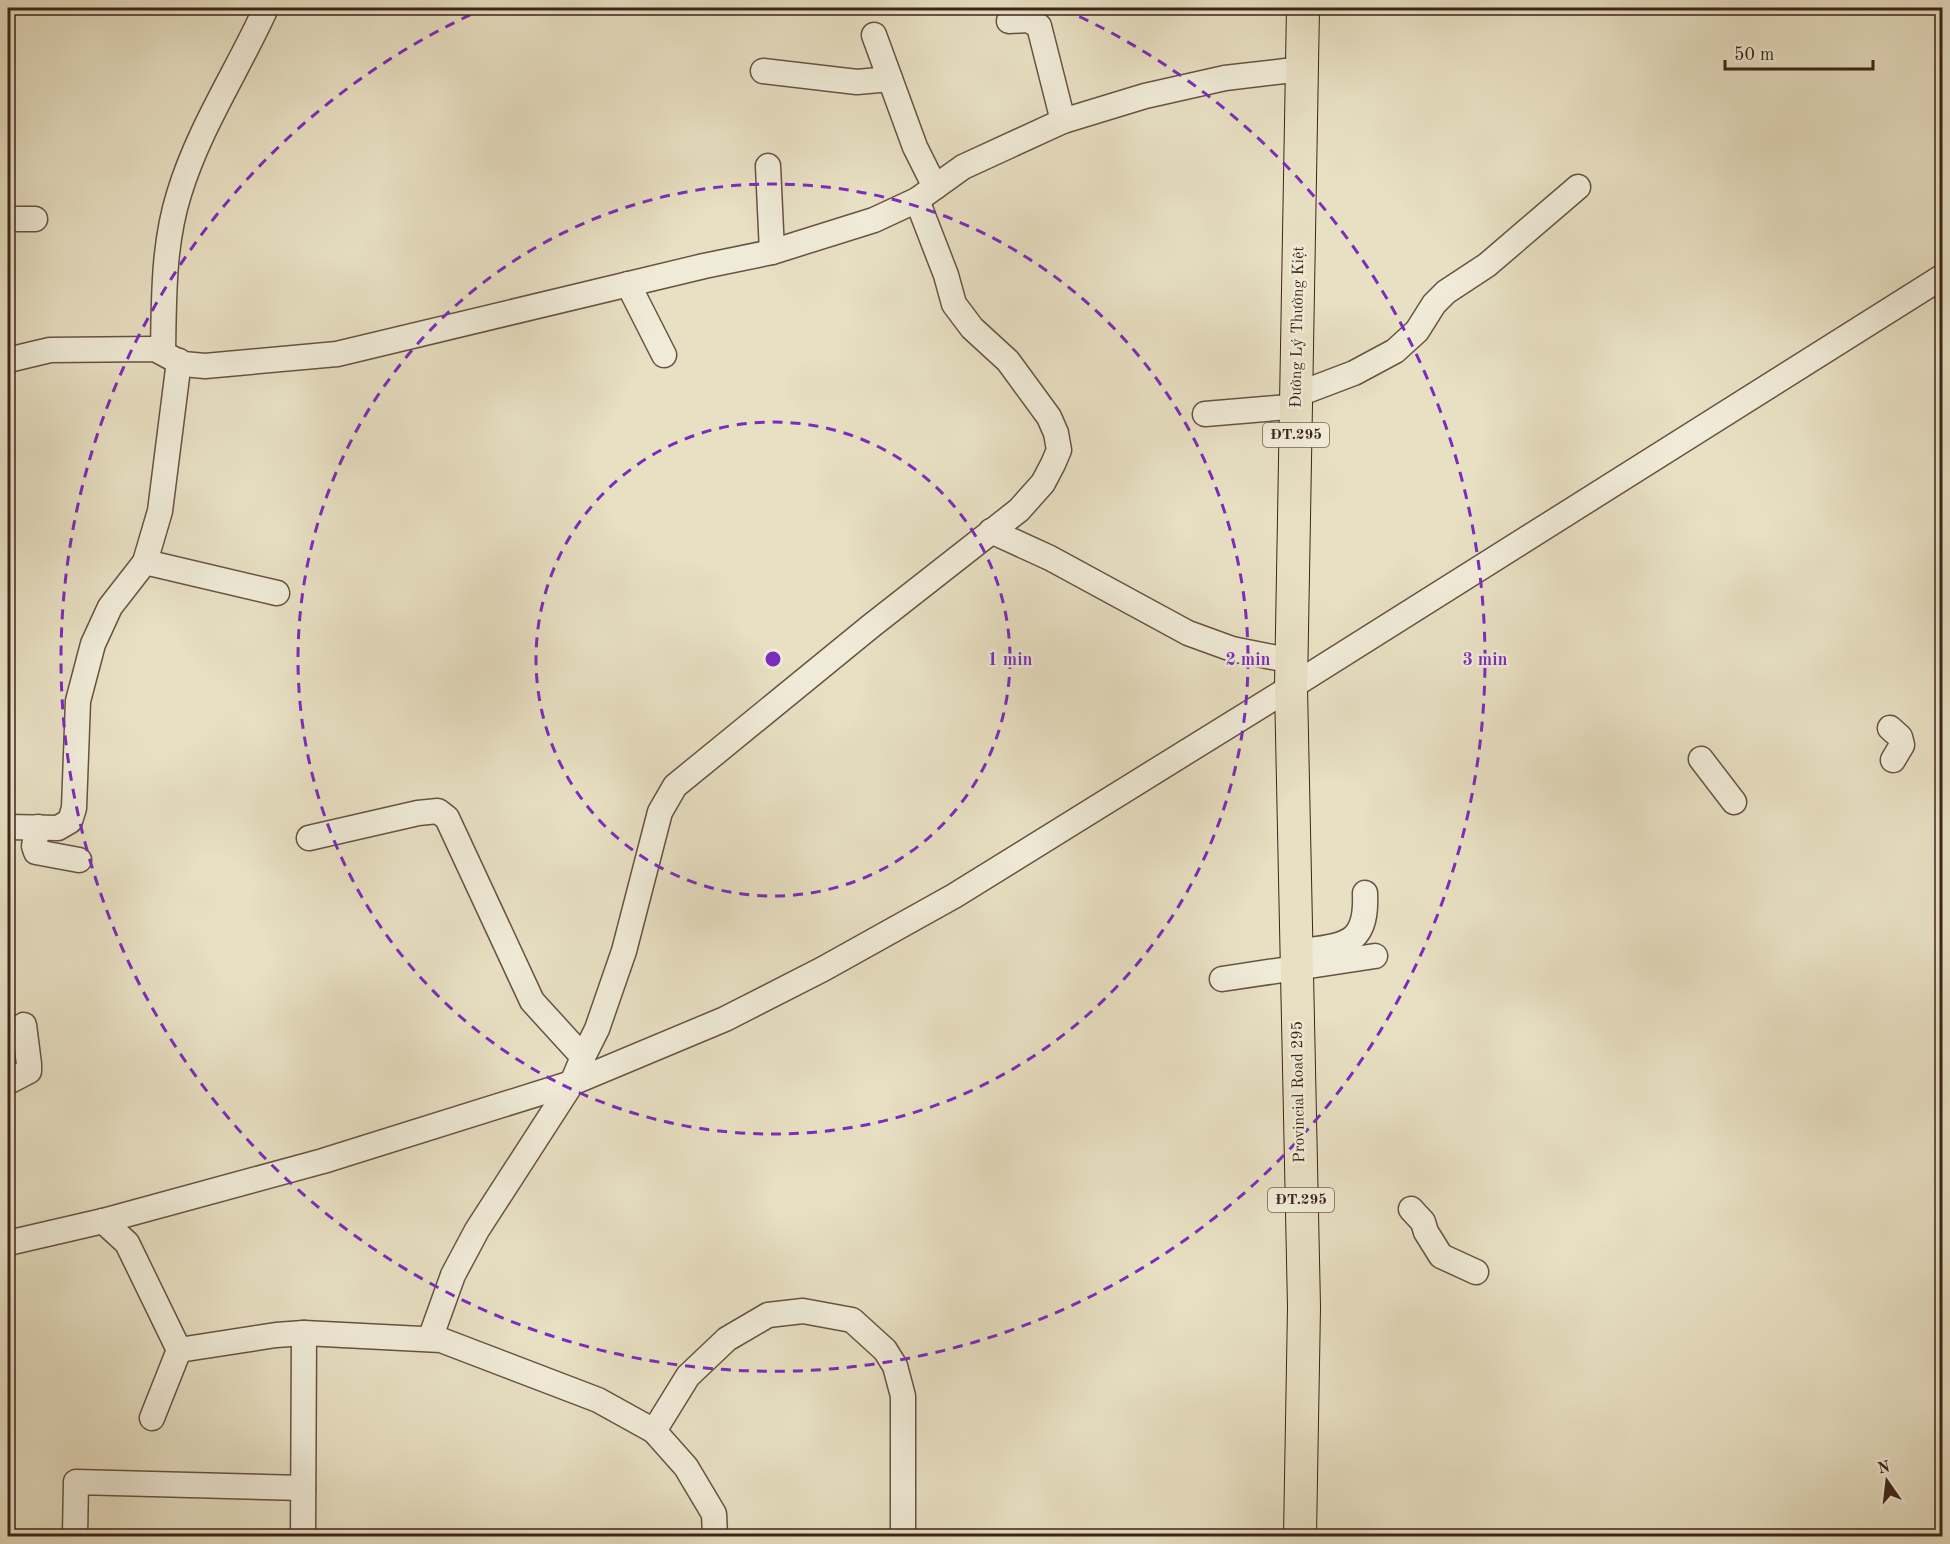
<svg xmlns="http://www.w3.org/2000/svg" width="1950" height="1544" font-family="'Old Standard TT',serif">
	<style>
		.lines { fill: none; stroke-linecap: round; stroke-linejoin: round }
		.minor-casing { stroke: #675344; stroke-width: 27 }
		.major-casing { stroke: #3c241a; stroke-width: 34 }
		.minor { stroke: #f0ebd8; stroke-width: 24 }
		.major { stroke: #e8e0c3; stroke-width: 32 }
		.ring { fill: none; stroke: #7b2cbf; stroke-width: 3; stroke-dasharray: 10 8 }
		.labels { text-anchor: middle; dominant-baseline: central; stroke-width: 5; stroke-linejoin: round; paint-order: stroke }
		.shield { fill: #f0ebd8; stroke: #726053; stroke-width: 1.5 }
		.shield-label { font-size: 15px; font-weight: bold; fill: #3c241a }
		.street-label { font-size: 16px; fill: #3c241a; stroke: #f0ebd8 }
		.centre { fill: #7b2cbf; stroke: #f0ebd8; stroke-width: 3 }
		.ring-label { font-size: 18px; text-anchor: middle; font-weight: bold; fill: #7b2cbf; stroke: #f0ebd8; stroke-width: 5; stroke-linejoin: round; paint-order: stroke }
	</style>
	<rect width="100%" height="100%" fill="#e8e0c3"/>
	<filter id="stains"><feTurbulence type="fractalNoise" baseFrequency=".00333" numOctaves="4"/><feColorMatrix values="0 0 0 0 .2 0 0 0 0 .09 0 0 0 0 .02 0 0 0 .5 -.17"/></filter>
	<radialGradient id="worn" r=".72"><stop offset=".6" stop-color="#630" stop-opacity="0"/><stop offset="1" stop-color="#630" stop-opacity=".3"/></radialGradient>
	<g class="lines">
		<defs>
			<g id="minor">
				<path d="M1009,21L1028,20L1039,26L1063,121"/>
				<path d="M874,35L915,147L935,187"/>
				<path d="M763,71L857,82L890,79"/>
				<path d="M768,166L772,252"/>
				<path d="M8,219H35"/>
				<path d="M628,284L664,355"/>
				<path d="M163,352C164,299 163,245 179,194C199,128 238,70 266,8"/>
				<path d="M8,360L50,350L155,349L183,364L205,366L337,354L704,266L772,252L874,220L917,200L963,167L1063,121L1145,96L1225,78L1302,69"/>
				<path d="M1296,395L1354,373L1395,351L1417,331L1434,304L1446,292L1487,265L1578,187"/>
				<path d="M1205,414L1288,407L1296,402"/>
				<path d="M991,531L1050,558L1188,633L1232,649L1292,661"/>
				<path d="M145,562L277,593"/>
				<path d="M1890,728L1900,737L1902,745L1893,760"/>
				<path d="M1701,759L1734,802"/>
				<path d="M8,827L58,828L70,821L74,808L78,701L93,644L110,607L145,562L160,511L179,361"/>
				<path d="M38,827L34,846L36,852L79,860"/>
				<path d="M309,838L418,813L438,811L447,818L532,1001L583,1057"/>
				<path d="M1308,950C1351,946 1367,939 1365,893"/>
				<path d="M1222,979L1375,956"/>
				<path d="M8,1082L29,1071V1064L24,1025"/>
				<path d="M1411,1209L1423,1222L1426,1232L1441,1256L1476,1272"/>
				<path d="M103,1221L127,1243L179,1350L152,1418"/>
				<path d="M8,1243L103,1221L323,1161L572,1083L725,1019L823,969L954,896L1291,687L1942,277"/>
				<path d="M430,1339L453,1275L477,1230L572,1083L583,1057L597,1029L624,951L660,812L675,786L871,626L1019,510L1043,483L1053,464L1059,450L1056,433L1049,417L1008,361L972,328L954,304L946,275L917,200"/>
				<path d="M179,1350L276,1335L304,1333L441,1340L598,1400L654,1431L686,1467L714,1514L715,1536"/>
				<path d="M654,1431L688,1376L727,1339L768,1315L803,1311L852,1320L885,1350L895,1366L903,1396V1536"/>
				<path d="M75,1536L76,1482L303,1488"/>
				<path d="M303,1536L304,1333"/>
			</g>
			<path id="major" d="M1300,1536L1304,1307L1291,687L1303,8"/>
		</defs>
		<use href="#minor" class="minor-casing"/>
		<use href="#major" class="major-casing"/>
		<use href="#minor" class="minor"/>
		<use href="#major" class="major"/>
	</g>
	<g class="ring">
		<circle cx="773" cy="659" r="237"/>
		<circle cx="773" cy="659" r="475"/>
		<path d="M1063 9A712 712 0 1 1 483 9"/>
	</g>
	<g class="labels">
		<g class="shield">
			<rect x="1263" y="423" width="66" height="24" rx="4.5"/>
			<rect x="1268" y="1188" width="66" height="24" rx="4.5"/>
		</g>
		<g class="shield-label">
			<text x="1296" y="435">ĐT.295</text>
			<text x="1301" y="1200">ĐT.295</text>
		</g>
		<g class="street-label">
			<text transform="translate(1298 327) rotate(-89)">Đường Lý Thường Kiệt</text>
			<text transform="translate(1299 1092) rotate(-91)">Provincial Road 295</text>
		</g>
	</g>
	<circle cx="773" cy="659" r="9" class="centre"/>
	<g class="ring-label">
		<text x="1010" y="665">1 min</text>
		<text x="1248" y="665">2 min</text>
		<text x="1485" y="665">3 min</text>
	</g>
	<rect width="1950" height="1544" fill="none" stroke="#e8e0c3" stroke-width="30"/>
	<rect x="9" y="9" width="1932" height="1526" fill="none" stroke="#3c241a" stroke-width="3"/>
	<rect x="15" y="15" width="1920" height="1514" fill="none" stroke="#3c241a" stroke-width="1.5"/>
	<g transform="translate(1887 1481) rotate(346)" stroke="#f0ebd8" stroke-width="4.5" paint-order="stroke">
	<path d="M0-4.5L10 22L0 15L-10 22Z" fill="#3c241a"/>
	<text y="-9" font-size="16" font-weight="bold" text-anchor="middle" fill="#3c241a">N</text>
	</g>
	<path d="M1725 60v9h148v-9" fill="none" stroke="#3c241a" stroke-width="3"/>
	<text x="1734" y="60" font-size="18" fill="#3c241a" stroke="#f0ebd8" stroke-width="4.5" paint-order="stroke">50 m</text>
	<rect width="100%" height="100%" filter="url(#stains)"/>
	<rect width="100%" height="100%" fill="url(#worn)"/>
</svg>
